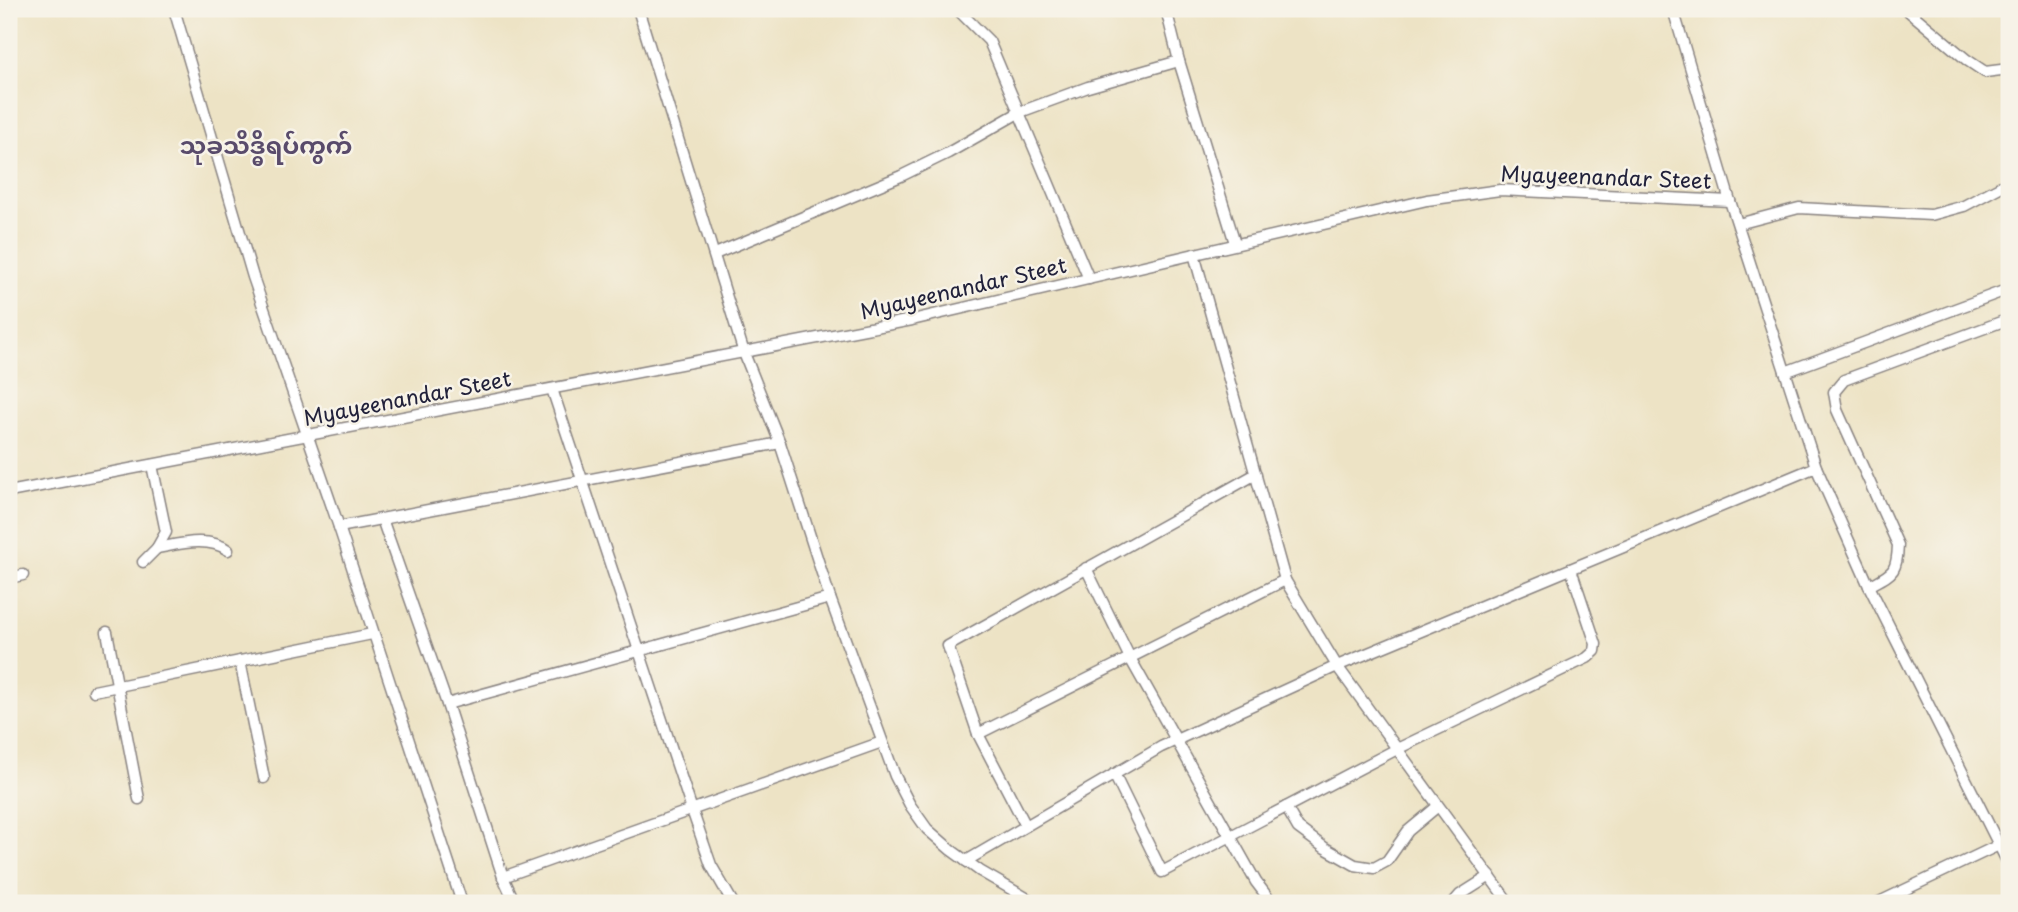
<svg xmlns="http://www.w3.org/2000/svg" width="2018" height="912" font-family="'Playpen Sans','Noto Sans Myanmar',sans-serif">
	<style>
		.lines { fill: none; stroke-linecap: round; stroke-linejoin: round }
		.minor-casing { stroke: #888280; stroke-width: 13 }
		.minor { stroke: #fff; stroke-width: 10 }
		.labels { text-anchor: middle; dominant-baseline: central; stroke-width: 5; stroke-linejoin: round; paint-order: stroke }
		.street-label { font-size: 21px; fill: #22223b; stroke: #f7f3e8 }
		.quarter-label { font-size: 24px; font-weight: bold; fill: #594b6b; stroke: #f7f3e8 }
	</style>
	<rect width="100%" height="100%" fill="#f7f3e8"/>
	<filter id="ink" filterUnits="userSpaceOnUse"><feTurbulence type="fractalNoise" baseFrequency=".0143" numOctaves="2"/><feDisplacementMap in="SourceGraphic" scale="14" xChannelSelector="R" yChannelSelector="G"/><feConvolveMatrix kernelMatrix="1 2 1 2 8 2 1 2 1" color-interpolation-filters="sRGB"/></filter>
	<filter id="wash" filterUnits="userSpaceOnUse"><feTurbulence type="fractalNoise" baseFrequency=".00686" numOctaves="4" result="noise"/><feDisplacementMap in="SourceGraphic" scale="28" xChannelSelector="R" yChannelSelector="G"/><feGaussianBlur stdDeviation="1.57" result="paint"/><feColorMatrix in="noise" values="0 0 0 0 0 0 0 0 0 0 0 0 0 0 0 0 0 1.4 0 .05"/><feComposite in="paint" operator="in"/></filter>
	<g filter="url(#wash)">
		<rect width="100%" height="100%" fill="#ede3c5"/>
	</g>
	<g filter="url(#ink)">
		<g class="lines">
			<defs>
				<g id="minor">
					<path d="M174,9L253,277L339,527L462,903"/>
					<path d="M638,9L744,353L780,443L830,598L895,776L910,805L927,829L951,850L980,871L1035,903"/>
					<path d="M957,9L989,41L1089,279"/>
					<path d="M1166,9L1179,61L1235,243"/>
					<path d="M1906,9L1967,60L1985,72L2009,69"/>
					<path d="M1730,201L1816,467L1869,586L2009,865"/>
					<path d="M1738,224L1799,208L1931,215L1964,206L2009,182"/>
					<path d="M715,254L901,176L948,153L1020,112L1088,87L1179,61"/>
					<path d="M1194,254L1285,580L1337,666L1509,903"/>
					<path d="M1785,372L2009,289"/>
					<path d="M552,389L692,810L711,865L733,903"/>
					<path d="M9,492L912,320L1427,200L1500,190L1730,201L1673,9"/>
					<path d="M382,519L447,704L503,877L515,903"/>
					<path d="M339,527L780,443"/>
					<path d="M157,548C180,544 208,536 228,550"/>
					<path d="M143,562L157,548L166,532L152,465"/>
					<path d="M1086,568L1130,658L1256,882L1272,903"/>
					<path d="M9,578L23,575"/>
					<path d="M1869,586C1893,573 1897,573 1898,545L1837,410L1834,392L1844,380L2009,319"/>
					<path d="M107,632L139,799"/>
					<path d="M240,661L264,778"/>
					<path d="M94,691L372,634"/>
					<path d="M447,704L830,598"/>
					<path d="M978,734L1285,580"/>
					<path d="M1114,774L1162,872L1397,749L1587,658L1595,651L1596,644L1571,569"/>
					<path d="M1286,807L1298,828L1325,848L1355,865L1374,868L1387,861L1408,831L1438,806"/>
					<path d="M1026,826L978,734L948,646L1256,474"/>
					<path d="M966,861L1161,747L1337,666L1816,467"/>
					<path d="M503,877L882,742"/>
					<path d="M1453,903L1460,895L1490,876"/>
					<path d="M1877,903L1999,845"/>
				</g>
			</defs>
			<use href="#minor" class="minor-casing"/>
			<use href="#minor" class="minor"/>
		</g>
	</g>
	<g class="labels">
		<g class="street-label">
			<text transform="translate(1606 176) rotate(2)">Myayeenandar Steet</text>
			<text transform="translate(963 287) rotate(-13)">Myayeenandar Steet</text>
			<text transform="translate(407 397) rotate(-11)">Myayeenandar Steet</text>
		</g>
		<g class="quarter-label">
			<text x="266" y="144">သုခသိဒ္ဓိရပ်ကွက်</text>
		</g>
	</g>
	<rect width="2018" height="912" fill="none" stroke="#f7f3e8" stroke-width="35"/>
</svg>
